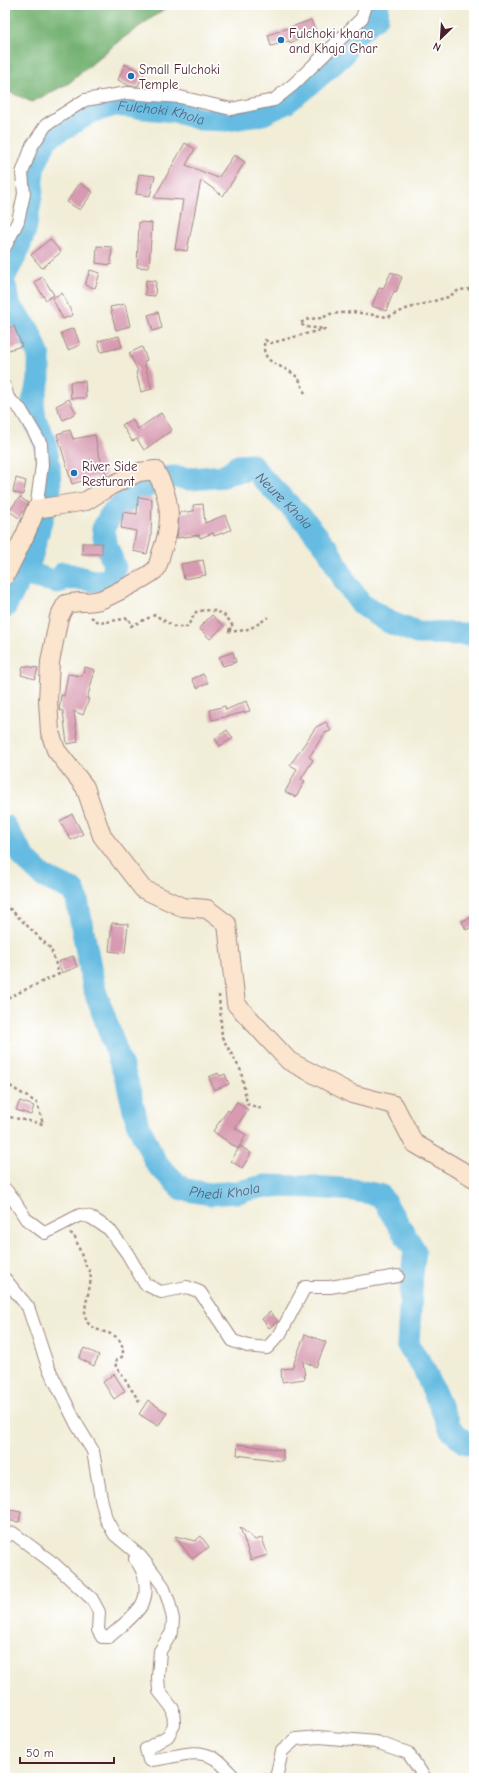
<svg xmlns="http://www.w3.org/2000/svg" width="479" height="1783" font-family="'Comic Neue',sans-serif">
	<style>
		.forest { fill: #74b272; stroke: #5f684e }
		.lines { fill: none; stroke-linecap: round; stroke-linejoin: round }
		.stream { stroke: #65bbe1; stroke-width: 4 }
		.river { stroke: #65bbe1; stroke-width: 23 }
		.building { fill: #d79ab0 }
		.street-casing { stroke: #9e8681; stroke-width: 14 }
		.secondary-casing { stroke: #9e8681; stroke-width: 20 }
		.path { stroke: #9e8681; stroke-width: 2.5; stroke-dasharray: 3 3; stroke-linecap: butt }
		.street { stroke: #fff; stroke-width: 12 }
		.secondary { stroke: #fbe5cf; stroke-width: 18 }
		.poi-dot { fill: #1f6fb2; stroke: #fff; stroke-width: 1.5 }
		.labels { text-anchor: middle; dominant-baseline: central; stroke-width: 3.5; stroke-linejoin: round; paint-order: stroke }
		.poi-label { font-size: 13px; fill: #4a1f2b; stroke: #fff; text-anchor: start }
		.water-label { font-size: 14px; font-style: italic; fill: #555d74; stroke: #fff }
	</style>
	<rect width="100%" height="100%" fill="#fff"/>
	<filter id="ink" filterUnits="userSpaceOnUse"><feTurbulence type="fractalNoise" baseFrequency=".025" numOctaves="2"/><feDisplacementMap in="SourceGraphic" scale="8" xChannelSelector="R" yChannelSelector="G"/><feConvolveMatrix kernelMatrix="1 2 1 2 8 2 1 2 1" color-interpolation-filters="sRGB"/></filter>
	<filter id="wash" filterUnits="userSpaceOnUse"><feTurbulence type="fractalNoise" baseFrequency=".012" numOctaves="4" result="noise"/><feDisplacementMap in="SourceGraphic" scale="16" xChannelSelector="R" yChannelSelector="G"/><feGaussianBlur stdDeviation="0.9" result="paint"/><feColorMatrix in="noise" values="0 0 0 0 0 0 0 0 0 0 0 0 0 0 0 0 0 1.4 0 .05"/><feComposite in="paint" operator="in"/></filter>
	<g filter="url(#wash)">
		<rect width="100%" height="100%" fill="#f1edd7"/>
		<path class="forest" d="M5,5H170L119,41L69,83L32,102L5,90Z"/>
		<g class="lines">
			<g class="stream">
				<path d="M172,468L232,482L261,477"/>
				<path d="M15,587L27,585L45,589L77,588L105,590L114,583L112,566L103,541L100,525L107,511L141,482"/>
			</g>
			<g class="river">
				<path id="s1" d="M5,275L16,255L25,230L32,191L33,169L47,138L91,112L115,105L175,111L200,119L228,120L263,114L286,103L310,84L343,55L352,37L377,17L378,5"/>
				<path d="M5,286L10,306L29,331L39,356V379L33,401L35,420L45,442L49,465L50,488L31,558L5,607"/>
				<path id="s2" d="M24,571L58,583L64,573L94,581L111,580L115,567L105,542L103,529L110,516L124,502L157,479L174,477L191,479L224,476L238,466L252,465L261,477L305,521L328,549L346,583L361,604L389,622L417,633L466,634L474,633"/>
				<path id="s3" d="M5,826L25,859L44,877L74,891L77,900L94,988L127,1081L137,1122L156,1163L182,1189L210,1194L237,1192L265,1186L313,1187L353,1190L380,1195L415,1251L412,1274L408,1345L423,1367L450,1428L464,1442L474,1445"/>
			</g>
		</g>
		<g id="blocks">
			<g class="building">
				<path d="M311,20L316,32L290,43L289,41L271,46L268,35Z"/>
				<path d="M125,64L144,73L138,86H130L118,80Z"/>
				<path d="M185,143L195,149L186,165L218,178L234,155L245,162L223,196L201,180L187,251L175,249L183,200L154,198Z"/>
				<path d="M139,174L155,176L150,196L136,194Z"/>
				<path d="M80,183L93,192L80,210L67,202Z"/>
				<path d="M139,222L152,223L149,268L137,267Z"/>
				<path d="M50,239L61,252L42,268L31,255Z"/>
				<path d="M97,246L112,247L111,265L96,263Z"/>
				<path d="M90,270L100,273L95,288L85,285Z"/>
				<path d="M391,272L402,277L396,292L394,291L386,311L372,306L379,288L383,289Z"/>
				<path d="M43,277L54,295L46,300L34,282Z"/>
				<path d="M146,280L156,281L155,296L145,295Z"/>
				<path d="M62,293L73,315L63,319L52,298Z"/>
				<path d="M125,304L130,326L116,330L110,307Z"/>
				<path d="M158,312L162,328L153,331L148,315Z"/>
				<path d="M14,326L22,346L5,351V329Z"/>
				<path d="M74,328L80,345L68,350L61,333Z"/>
				<path d="M119,336L122,347L101,352L98,341Z"/>
				<path d="M142,347L147,360L144,362L152,389L141,392L136,372L138,371L129,353Z"/>
				<path d="M85,381L86,398H71L70,382Z"/>
				<path d="M69,399L76,413L63,420L56,406Z"/>
				<path d="M161,413L172,430L144,450L137,439L132,441L122,425L132,419L138,429Z"/>
				<path d="M70,430L73,439L95,435L98,452L107,476L98,481L96,477L72,484L57,434Z"/>
				<path d="M16,478L26,481L23,495L13,492Z"/>
				<path d="M20,497L28,503L19,518L9,511Z"/>
				<path d="M138,497L152,499L151,537L147,554L133,551L136,531L121,528L123,512L137,514Z"/>
				<path d="M203,504L205,523L225,515L231,530L214,536L213,533L200,538L199,535L177,538L179,513L194,511L193,505Z"/>
				<rect x="82" y="543" width="20" height="11"/>
				<path d="M203,560L206,575L184,579L181,564Z"/>
				<path d="M212,615L224,626L210,639L199,628Z"/>
				<path d="M233,652L236,662L223,666L219,657Z"/>
				<path d="M23,666L38,668L35,679L21,675Z"/>
				<path d="M85,667L95,670L87,699H89L83,715L74,711L78,742L67,744L63,711L59,710L61,695L64,696L68,674L82,676Z"/>
				<path d="M203,674L208,683L197,688L192,679Z"/>
				<path d="M246,701L250,711L212,720L210,710L225,706L226,710Z"/>
				<path d="M326,722L331,731L325,733L309,757L313,760L301,779L305,781L296,797L285,792L297,769L290,765L316,727Z"/>
				<path d="M227,730L233,738L220,746L215,739Z"/>
				<path d="M72,814L83,834L71,840L60,821Z"/>
				<path d="M474,916V926L466,930L462,921Z"/>
				<path d="M112,923L128,924L125,953L109,951Z"/>
				<path d="M73,956L77,967L62,973L58,962Z"/>
				<path d="M218,1073L220,1076L225,1074L229,1084L214,1090L209,1077Z"/>
				<path d="M20,1101L34,1106L31,1115L16,1110Z"/>
				<path d="M237,1102L248,1110L235,1128L246,1135L238,1149L213,1131L228,1110L230,1112Z"/>
				<path d="M240,1146L251,1153L242,1168L231,1161Z"/>
				<path d="M270,1312L278,1321L269,1328L262,1319Z"/>
				<path d="M305,1334L326,1342L316,1367L303,1361L305,1379L282,1382L281,1369L292,1368Z"/>
				<path d="M84,1348L99,1355L94,1366L79,1358Z"/>
				<path d="M114,1374L125,1391L114,1399L103,1382Z"/>
				<path d="M148,1400L167,1413L158,1426L139,1414Z"/>
				<path d="M238,1444L283,1450V1461L237,1455Z"/>
				<path d="M5,1509L21,1512L19,1522L5,1520Z"/>
				<path d="M240,1527L255,1540L262,1538L268,1555L251,1560Z"/>
				<path d="M175,1536L195,1541L201,1536L209,1547L192,1559Z"/>
			</g>
		</g>
	</g>
	<g filter="url(#ink)">
		<use href="#blocks" fill-opacity="0" stroke="#9e8681" stroke-width="1"/>
		<g class="lines">
			<defs>
				<g id="street">
					<path d="M5,247L18,221L24,194L22,173L32,146L46,125L85,100L127,93L180,97L231,109L274,100L294,84L362,18L366,5"/>
					<path d="M5,387L8,398L21,410L41,444L42,465L36,509"/>
					<path d="M5,1189L12,1197L26,1219L45,1233L80,1215L90,1217L109,1229L127,1253L145,1284L161,1292L187,1287L200,1292L233,1341L248,1346L267,1348L280,1334L305,1287H330L398,1276"/>
					<path d="M5,1279L28,1307L48,1367L77,1425L93,1451L101,1498L106,1519L115,1535L140,1556L153,1572L163,1586L169,1602L173,1619L172,1632L160,1651L158,1677L159,1691L173,1709L174,1725L168,1736L146,1749L149,1760C172,1760 193,1746 214,1758C222,1763 229,1772 235,1778"/>
					<path d="M5,1537L13,1533L53,1563L92,1599L99,1612L98,1630L102,1637H109C119,1628 133,1618 141,1606C150,1592 145,1571 135,1559"/>
					<path d="M276,1778L282,1751L296,1739L319,1737L376,1742L408,1753L425,1778"/>
				</g>
				<path id="secondary" d="M5,576L25,535L36,509L86,501L110,486L139,472L155,470C171,498 173,522 162,551C160,556 159,564 156,569C150,576 110,596 100,600C89,603 77,601 66,604L59,617L50,662L48,701L50,732L56,750L85,787L102,836L143,889L182,907L207,909L227,924L236,1004L289,1061L352,1094L394,1105L414,1143L474,1178"/>
			</defs>
			<use href="#street" class="street-casing"/>
			<use href="#secondary" class="secondary-casing"/>
			<g class="path">
				<path d="M305,393C303,390 302,385 300,381C289,363 258,368 265,340L271,343L325,329L305,327L300,323L309,319L322,318L330,314L353,312L388,317L406,309L448,297L459,290L471,289L474,291"/>
				<path d="M91,617L100,623L129,618L131,626L155,615L175,627H187L196,612C212,608 225,610 233,627L227,631C246,632 253,628 268,617"/>
				<path d="M5,904L51,949L59,974L5,999"/>
				<path d="M219,995L222,1037L241,1071L247,1104L262,1109"/>
				<path d="M5,1009L9,1038L5,1049"/>
				<path d="M5,1083L37,1103L43,1124L5,1116"/>
				<path d="M70,1233L74,1235C78,1244 81,1255 85,1264C86,1266 89,1269 90,1272C94,1286 79,1311 88,1323C100,1337 124,1327 123,1356L115,1361L116,1366L141,1404"/>
			</g>
			<use href="#street" class="street"/>
			<use href="#secondary" class="secondary"/>
		</g>
	</g>
	<g class="poi-dot">
		<circle cx="281" cy="40" r="4"/>
		<circle cx="131" cy="76" r="4"/>
		<circle cx="74" cy="473" r="4"/>
	</g>
	<g class="labels">
		<g class="poi-label">
			<text x="289" y="33">Fulchoki khana<tspan x="289" dy="15">and Khaja Ghar</tspan></text>
			<text x="139" y="69">Small Fulchoki<tspan x="139" dy="15">Temple</tspan></text>
			<text x="82" y="466">River Side<tspan x="82" dy="15">Resturant</tspan></text>
		</g>
		<g class="water-label">
			<text stroke="none"><textPath href="#s1" startOffset="268">Fulchoki Khola</textPath></text>
			<text stroke="none"><textPath href="#s2" startOffset="371">Neure Khola</textPath></text>
			<text stroke="none"><textPath href="#s3" startOffset="463">Phedi Khola</textPath></text>
		</g>
	</g>
	<rect width="479" height="1783" fill="none" stroke="#fff" stroke-width="20"/>
	<g transform="translate(441 38) rotate(205)" stroke="#ffffff" stroke-width="3" paint-order="stroke">
	<path d="M0-3L7 15L0 10L-7 15Z" fill="#4a1f2b"/>
	<text y="-6" font-size="11" font-weight="bold" text-anchor="middle" fill="#4a1f2b">N</text>
	</g>
	<path d="M20 1757v6h94v-6" fill="none" stroke="#4a1f2b" stroke-width="2"/>
	<text x="26" y="1757" font-size="12" fill="#4a1f2b" stroke="#ffffff" stroke-width="3" paint-order="stroke">50 m</text>
</svg>
